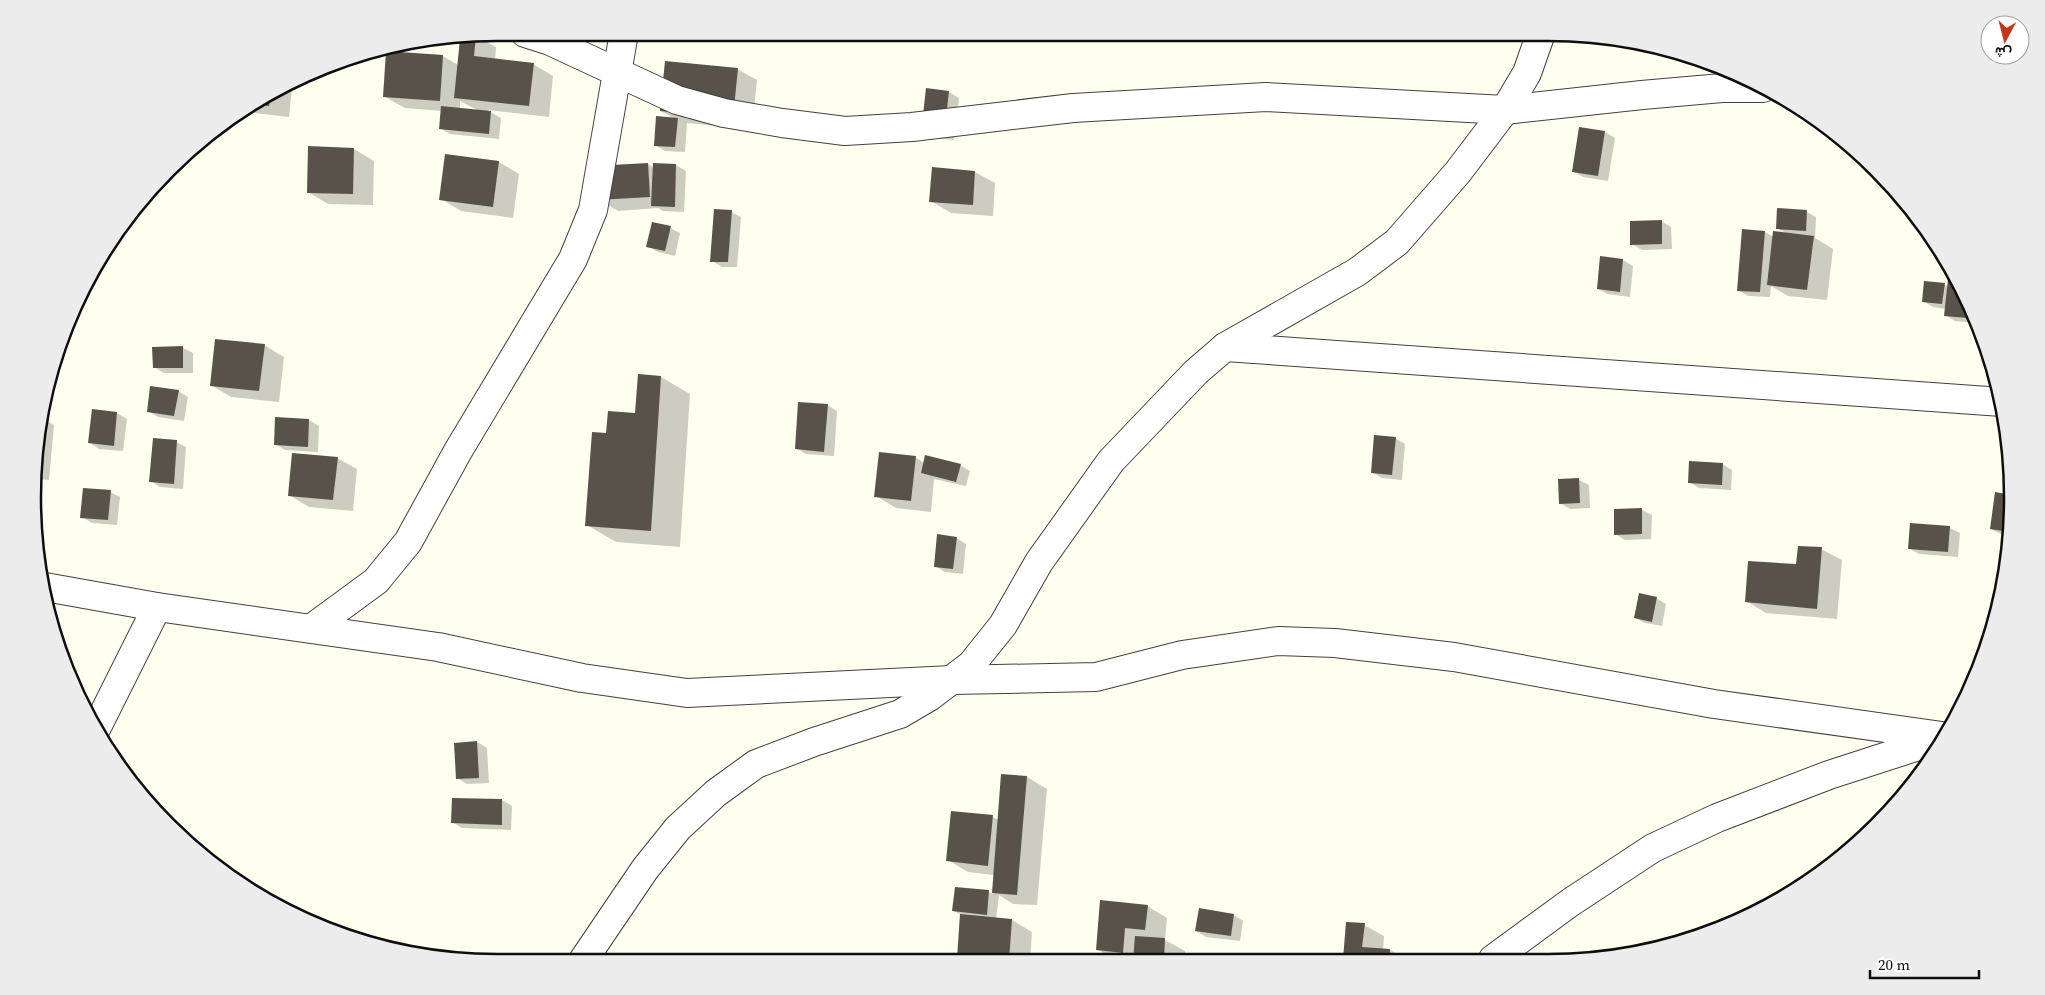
<svg xmlns="http://www.w3.org/2000/svg" width="2045" height="995" font-family="'Source Serif 4',Vazirmatn,serif">
	<style>
		.shadow { fill: #0003; fill-rule: evenodd }
		.building { fill: #58524a }
		.lines { fill: none; stroke-linecap: round; stroke-linejoin: round }
		.street-casing { stroke: #414141; stroke-width: 30 }
		.street { stroke: #fff; stroke-width: 28 }
		.rim { fill: none; stroke: #0e0e0e; stroke-width: 2.5 }
	</style>
	<rect width="100%" height="100%" fill="#fffff0"/>
	<g class="shadow">
		<path d="M476,36L496,47L495,60L533,64L553,76L549,117L487,110L501,118L499,139L450,134L440,128L442,111L405,108L385,97L443,56L458,65L461,39ZM460,101L479,111L460,109Z"/>
		<path d="M737,69L757,80L752,129L687,123L685,152L665,151L655,145L675,119L661,111Z"/>
		<path d="M292,87L289,117L245,112Z"/>
		<path d="M927,89L949,92L959,98L954,140L932,138Z"/>
		<path d="M1605,132L1615,138L1608,181L1583,177L1573,171Z"/>
		<path d="M309,147L354,149L374,161L373,205L328,204L308,192Z"/>
		<path d="M446,155L499,162L519,174L513,218L461,211L441,199Z"/>
		<path d="M648,164L654,168L676,165L686,171L684,212L663,211L658,208L618,211L598,199Z"/>
		<path d="M975,172L995,183L993,216L951,213L931,201Z"/>
		<path d="M731,212L741,217L737,267H722L712,261Z"/>
		<path d="M1807,212L1816,217L1815,238L1833,249L1827,300L1788,296L1771,286L1770,297L1748,296L1738,290L1765,232L1774,237L1787,234L1777,228Z"/>
		<path d="M1661,221L1671,227L1672,249L1642,250L1632,244Z"/>
		<path d="M670,228L680,233L675,256L658,252L648,246Z"/>
		<path d="M1601,257L1623,260L1633,266L1630,297L1608,294L1598,289Z"/>
		<path d="M1957,281L1977,320L1978,323L1955,321L1945,315L1946,309L1933,307L1923,301L1944,284L1948,287Z"/>
		<path d="M264,345L284,357L279,402L231,397L211,385Z"/>
		<path d="M154,348H183L193,353V373H164L154,367Z"/>
		<path d="M661,377L690,394L680,547L616,542L587,525L607,434L637,415Z"/>
		<path d="M178,391L188,397L184,421L158,417L148,411Z"/>
		<path d="M827,405L837,411L834,456L806,454L796,448Z"/>
		<path d="M93,411L117,413L127,419L123,451L99,449L90,443Z"/>
		<path d="M41,418L54,425L49,480L39,479Z"/>
		<path d="M276,418L309,420L319,426L318,452L285,450L275,444Z"/>
		<path d="M1395,438L1405,444L1402,480L1382,478L1372,472Z"/>
		<path d="M176,442L186,447L183,489L160,487L151,481Z"/>
		<path d="M915,457L924,463L960,465L970,471L966,486L934,479L931,512L896,508L876,496Z"/>
		<path d="M337,458L357,469L353,511L309,507L289,495Z"/>
		<path d="M1722,464L1732,470L1731,490L1699,488L1689,482Z"/>
		<path d="M1579,480L1589,485L1590,508L1570,509L1560,503L1559,481Z"/>
		<path d="M110,492L120,497L117,525L92,523L82,517Z"/>
		<path d="M1996,494L2012,496L2009,535L2001,534L1991,529Z"/>
		<path d="M1642,510L1652,515L1651,539L1625,540L1615,534Z"/>
		<path d="M1911,524L1950,528L1960,533L1958,557L1919,554L1909,548Z"/>
		<path d="M956,538L966,544L963,574L945,572L935,566Z"/>
		<path d="M1821,549L1842,560L1837,619L1766,613L1746,601Z"/>
		<path d="M1656,598L1666,604L1662,626L1645,623L1635,618Z"/>
		<path d="M477,742L487,748L489,783L467,784L457,778Z"/>
		<path d="M1027,777L1047,789L1037,905L1013,904L999,895L996,919L1012,920L1032,932L1030,961H964L958,957L961,915L954,911L989,892L993,894L994,875L968,872L948,860L992,817L999,820Z"/>
		<path d="M453,799L502,800L512,806L511,830L462,828L452,822Z"/>
		<path d="M1147,906L1167,918L1165,940L1185,951V960H1116L1097,949Z"/>
		<path d="M1234,915L1243,921L1240,941L1206,937L1196,931Z"/>
		<path d="M1347,923L1364,925L1384,936L1383,950H1390L1406,959H1344Z"/>
	</g>
	<g class="building">
		<path d="M476,36L474,56L534,63L529,106L454,98L460,39Z"/>
		<path d="M386,51L443,55L440,101L383,97Z"/>
		<path d="M665,61L738,68L733,118L660,111Z"/>
		<path d="M926,88L949,91L944,135L921,133Z"/>
		<path d="M270,99L269,106L258,105L263,102Z"/>
		<path d="M441,106L491,111L489,134L439,129Z"/>
		<path d="M656,116L678,118L675,147L654,146Z"/>
		<path d="M1579,127L1605,131L1598,176L1572,172Z"/>
		<path d="M308,146L354,148L353,194L307,193Z"/>
		<path d="M445,154L499,161L493,207L439,200Z"/>
		<path d="M648,163L650,197L597,200L594,166Z"/>
		<path d="M653,163L676,164L675,207L651,206Z"/>
		<path d="M932,167L975,171L973,205L929,202Z"/>
		<path d="M1777,208L1807,210L1806,231L1776,229Z"/>
		<path d="M714,209L732,210L728,262H710Z"/>
		<path d="M1662,220V244L1630,245V221Z"/>
		<path d="M652,222L671,226L665,251L646,247Z"/>
		<path d="M1742,229L1765,231L1760,292L1737,291Z"/>
		<path d="M1773,231L1814,236L1807,290L1767,285Z"/>
		<path d="M1600,256L1623,259L1620,292L1597,289Z"/>
		<path d="M1948,279L1956,280L1969,305L1968,318L1944,316Z"/>
		<path d="M1924,281L1945,283L1942,304L1922,302Z"/>
		<path d="M215,339L265,344L259,391L210,386Z"/>
		<path d="M183,346V368H153L152,347Z"/>
		<path d="M638,374L661,376L651,531L585,526L592,432L606,433L608,411L635,413Z"/>
		<path d="M150,386L179,390L174,416L147,412Z"/>
		<path d="M798,402L828,404L824,452L795,449Z"/>
		<path d="M92,409L117,412L114,446L88,443Z"/>
		<path d="M275,417L309,419L308,447L274,445Z"/>
		<path d="M1374,435L1396,437L1392,475L1371,473Z"/>
		<path d="M153,438L177,440L174,484L149,482Z"/>
		<path d="M879,452L916,456L911,501L874,497Z"/>
		<path d="M292,453L338,457L333,500L288,496Z"/>
		<path d="M925,455L961,464L956,482L921,473Z"/>
		<path d="M1689,461L1723,463L1722,485L1688,483Z"/>
		<path d="M1579,478L1580,503L1559,504L1558,479Z"/>
		<path d="M83,488L111,490L108,520L80,518Z"/>
		<path d="M1995,492L2012,495L2009,532L1990,529Z"/>
		<path d="M1642,508V534L1614,535V509Z"/>
		<path d="M1910,523L1950,526L1948,552L1908,549Z"/>
		<path d="M937,534L957,537L953,569L934,567Z"/>
		<path d="M1798,546L1822,547L1817,609L1745,602L1748,561L1796,564Z"/>
		<path d="M1639,593L1657,597L1652,622L1634,618Z"/>
		<path d="M477,741L479,778L456,779L454,743Z"/>
		<path d="M1001,774L1027,776L1017,895L992,893Z"/>
		<path d="M452,798L502,799V825L451,823Z"/>
		<path d="M951,811L993,815L988,866L946,861Z"/>
		<path d="M955,887L989,890L987,915L952,911Z"/>
		<path d="M1100,900L1148,905L1145,930L1125,928L1123,953L1096,950Z"/>
		<path d="M1199,908L1234,914L1231,936L1195,931Z"/>
		<path d="M960,914L1012,919L1009,961L957,958Z"/>
		<path d="M1346,922L1365,923L1362,947L1390,949V959H1343Z"/>
		<path d="M1135,936L1165,938L1164,960H1133Z"/>
		<path d="M1197,954L1232,959L1231,960H1196Z"/>
	</g>
	<g class="lines">
		<defs>
			<g id="street">
				<path d="M525,33L550,41L677,100L724,113L782,123L845,131L912,127L1073,108L1266,97L1505,110L1642,95L1722,88H1763"/>
				<path d="M1225,347L2002,402"/>
				<path d="M45,587L157,607L438,647L582,678L687,693L952,680L1096,677L1182,655L1278,641L1335,643L1454,657L1714,704L1942,736"/>
				<path d="M312,628L376,581L408,542L458,451L573,259L593,210L624,33"/>
				<path d="M97,727L157,607"/>
				<path d="M1493,959L1571,902L1653,848L1717,818L1829,775L1940,739"/>
				<path d="M582,962L645,869L678,828L716,793L756,764L814,742L900,714L929,697L971,665L1003,625L1039,562L1111,461L1196,372L1225,347L1357,272L1397,242L1458,172L1505,110L1527,73L1541,33"/>
			</g>
		</defs>
		<use href="#street" class="street-casing"/>
		<use href="#street" class="street"/>
	</g>
	<path d="M0 0H2045V995H0ZM497 41H1548A456 456 0 0 1 2004 497V498A456 456 0 0 1 1548 954H497A456 456 0 0 1 41 498V497A456 456 0 0 1 497 41Z" fill="#ececec" fill-rule="evenodd"/>
	<path class="rim" d="M497 41H1548A456 456 0 0 1 2004 497V498A456 456 0 0 1 1548 954H497A456 456 0 0 1 41 498V497A456 456 0 0 1 497 41Z"/>
	<g transform="translate(2005 40) rotate(187)"><circle r="24" fill="#ffffff" stroke="#9f9f9f"/>
	<path d="M0-4L9 19L0 12L-9 19Z" fill="#cb321a"/>
	<text y="-8" font-size="14" font-weight="bold" text-anchor="middle" fill="#0e0e0e">ش</text>
	</g>
	<path d="M1870 970v8h109v-8" fill="none" stroke="#0e0e0e" stroke-width="2.5"/>
	<text x="1878" y="970" font-size="15" fill="#0e0e0e" stroke="#ffffff" stroke-width="4" paint-order="stroke">20 m</text>
</svg>
